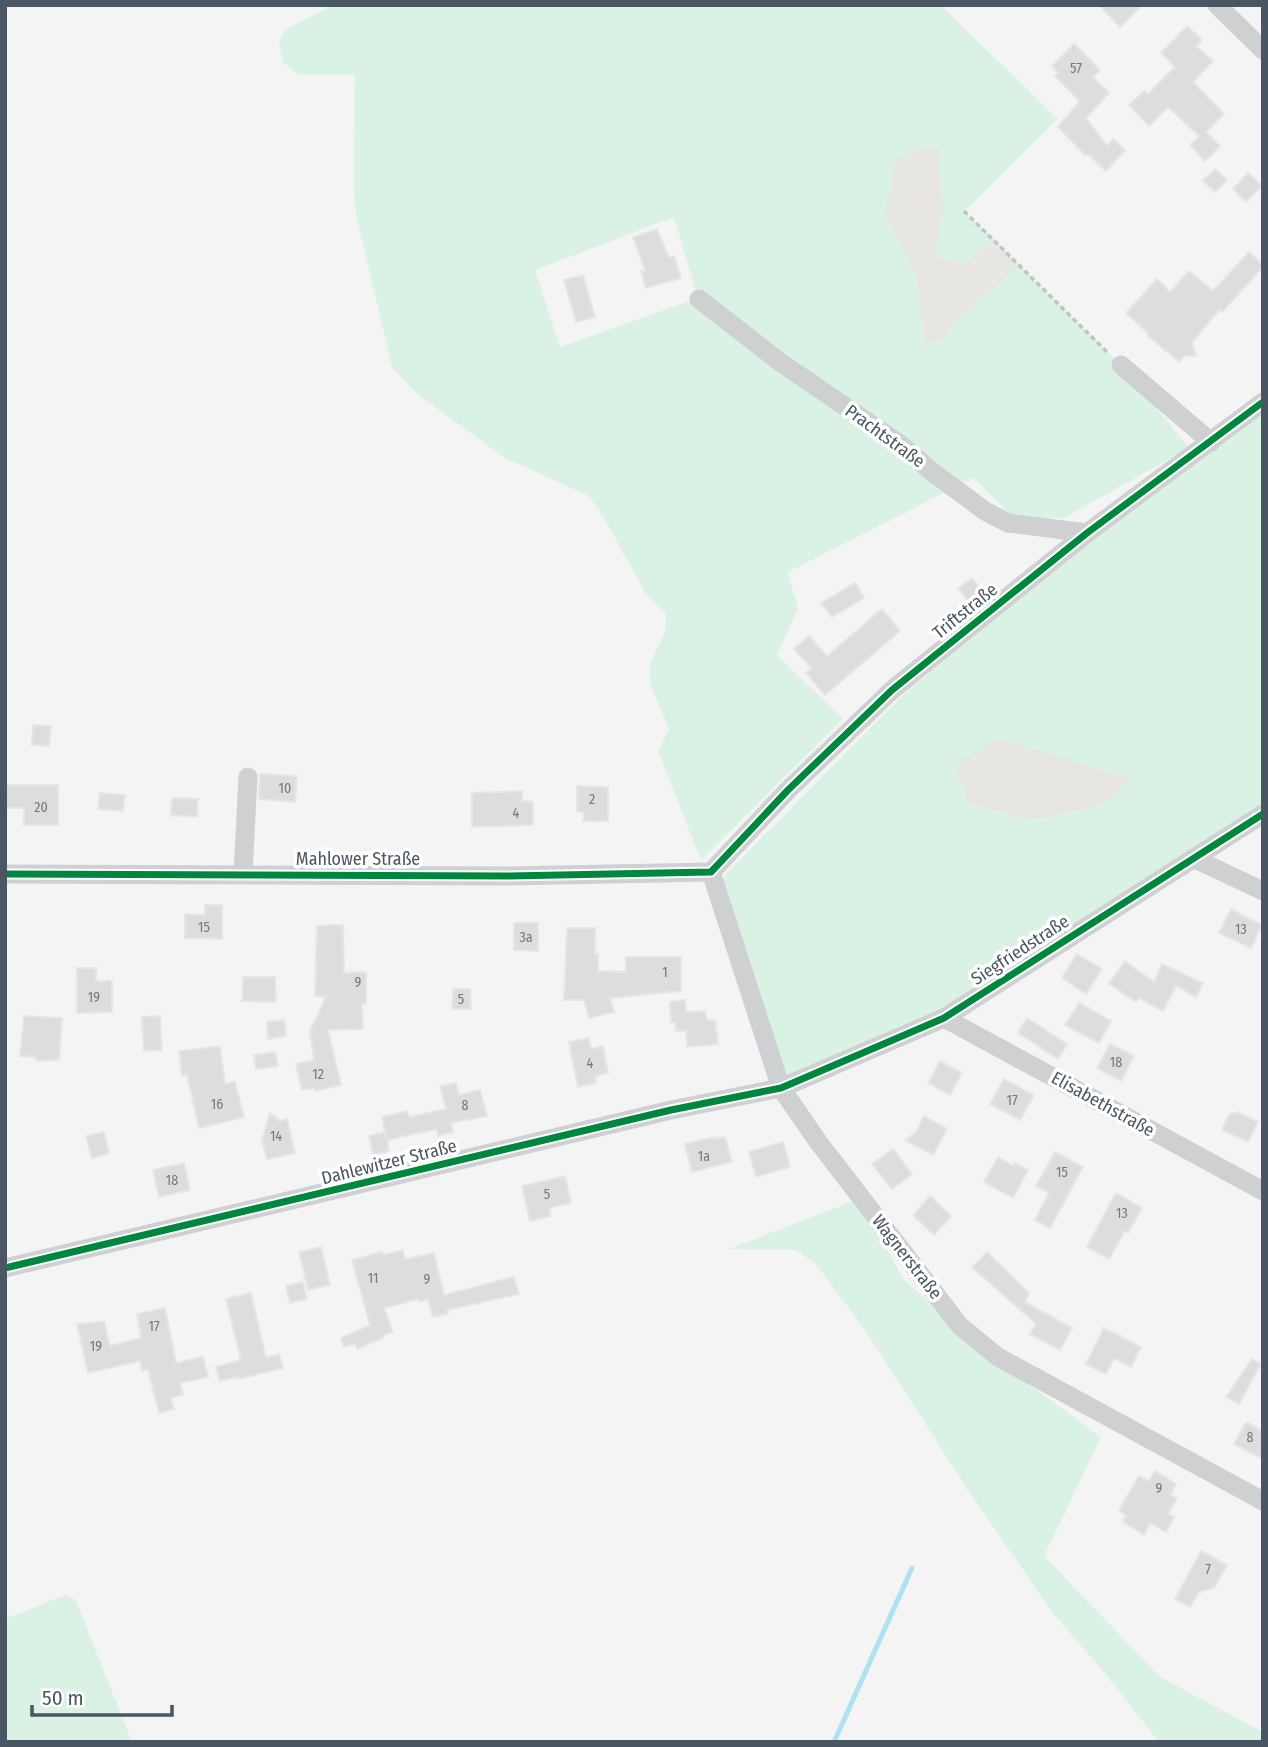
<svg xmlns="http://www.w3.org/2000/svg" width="1268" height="1747" font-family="'Fira Sans Condensed',sans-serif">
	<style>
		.green { fill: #d9f2e3; fill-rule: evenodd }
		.sand { fill: #e7e6e1 }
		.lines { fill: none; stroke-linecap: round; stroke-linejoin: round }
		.stream { stroke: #aee2f0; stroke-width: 5 }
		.building { fill: #ddddde; stroke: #e5e6e7; stroke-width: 2 }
		.path { stroke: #bcc7c4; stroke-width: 3.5; stroke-dasharray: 5 3.5; stroke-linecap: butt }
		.minor { stroke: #ced0d2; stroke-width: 19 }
		.cycleway-casing { stroke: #fff; stroke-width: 11 }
		.cycleway { stroke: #00873e; stroke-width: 7 }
		.labels { text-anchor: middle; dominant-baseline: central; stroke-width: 7; stroke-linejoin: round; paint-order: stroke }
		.number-label { font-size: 14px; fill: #707881 }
		.street-label { font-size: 18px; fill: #4a5661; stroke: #fff }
	</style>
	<rect width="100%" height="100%" fill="#f4f4f4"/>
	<g class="green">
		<path d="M334,5H940L1058,119L964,211L993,239L965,264L935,256L943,210L885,215L917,276L924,344L942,341L959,319L1019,265L1121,365L1189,448L1064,518H1014L973,478L788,572L798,609L777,655L843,719L701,860L658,751L669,729L650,683V664L665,632L666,614L646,594L603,516L589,496L505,458L417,394L392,367L356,214L354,189L355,75H299L283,62L279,42L286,29ZM674,217L698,298L560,347L535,270Z"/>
		<path d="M1263,411V814L944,1018L781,1088L710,890L901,697L1088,540Z"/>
		<path d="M859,1199L904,1280L1001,1364L1101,1437L1044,1556L1160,1677L1263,1732V1742H1159L1109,1678L1052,1612L970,1493L863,1327L815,1263L795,1250L729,1249Z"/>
		<path d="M65,1595L76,1601L132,1742H5V1619Z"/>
	</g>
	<g class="sand">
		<path d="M922,147H938L943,210L935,256L965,264L993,239L1019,265L959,319L942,341L924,344L917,276L885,215L896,162Z"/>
		<path d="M1000,738L1131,779L1112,798L1089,808L1030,820L969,804L955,765Z"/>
	</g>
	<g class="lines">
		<path class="stream" d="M834,1742L912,1568"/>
	</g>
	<g class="building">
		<path d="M1099,5H1142L1120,27Z"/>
		<path d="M1187,26L1202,40L1196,46L1213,61L1193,82L1224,114L1206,132L1220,146L1205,161L1190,145L1199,136L1168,107L1149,126L1129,105L1145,90L1148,94L1175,67L1161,53Z"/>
		<path d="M1074,44L1100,70L1093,77L1109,93L1086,118L1107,146L1113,139L1125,150L1106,171L1088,154L1086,156L1058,127L1080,101L1055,76L1058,73L1052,66Z"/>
		<path d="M1215,169L1227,180L1215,192L1203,181Z"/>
		<path d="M1248,173L1262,186L1246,202L1233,189Z"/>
		<path d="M657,229L669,258L674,256L681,278L646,288L641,271L645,270L633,237Z"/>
		<path d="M1249,252L1263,265V267L1222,312L1220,309L1192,342L1196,356H1184L1179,362L1147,335L1148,333L1126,313L1157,279L1170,292L1189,271L1213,291Z"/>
		<path d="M583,275L595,317L576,322L564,280Z"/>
		<path d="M972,578L984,593L970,603L958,589Z"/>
		<path d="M855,583L864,598L832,617L821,603Z"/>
		<path d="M882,609L900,631L825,695L806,673L812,669L794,649L809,636L827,656Z"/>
		<path d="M33,725L51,726L49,746L32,745Z"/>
		<path d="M260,774L297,776L295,802L259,799Z"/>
		<path d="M5,785H58V825H24V808H5Z"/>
		<path d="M577,786L608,787V821H583L584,812L577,811Z"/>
		<path d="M522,791V801L533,802V825L472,827V793Z"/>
		<path d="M100,793L125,795L123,811L98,809Z"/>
		<path d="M172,798L198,799L197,817L171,815Z"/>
		<path d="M205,905H222V939L185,938V914L205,915Z"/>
		<path d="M1231,909L1262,925L1251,948L1219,933Z"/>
		<path d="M514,923H538V951L514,950Z"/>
		<path d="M330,925H343L344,973L366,972V1003H362L363,1029L328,1030L341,1085L315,1091L314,1088L302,1090L296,1064L314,1060L310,1031L326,997L315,996L317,926Z"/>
		<path d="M567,928H595V954H598V971L626,972V957H681V991L610,998L614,1012L589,1018L584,1000H564Z"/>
		<path d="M1077,954L1102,969L1086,994L1062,978Z"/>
		<path d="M1125,961L1154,982L1162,964L1203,983L1196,997L1176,986L1163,1011L1139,998L1136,1002L1109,984Z"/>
		<path d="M77,968H96V981H112V1012L77,1013Z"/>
		<path d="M243,977H275L276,1002L242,1001Z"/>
		<path d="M453,989H470L471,1009H452Z"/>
		<path d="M685,1000L686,1012L705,1011L707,1020H715L718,1044L687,1047L686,1030L676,1031L675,1022H671L670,1002Z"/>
		<path d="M1079,1003L1111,1021L1099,1043L1065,1025Z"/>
		<path d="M24,1016L62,1018L59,1060L36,1061V1057L20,1056Z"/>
		<path d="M160,1016L162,1050L144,1051L142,1017Z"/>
		<path d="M1027,1018L1067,1044L1058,1059L1018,1033Z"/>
		<path d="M284,1020L286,1036L268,1039L267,1022Z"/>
		<path d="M589,1038L591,1049L603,1046L608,1073L595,1076L596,1083L578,1087L569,1042Z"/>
		<path d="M1110,1044L1134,1056L1121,1081L1097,1068Z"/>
		<path d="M220,1046L225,1084L235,1082L244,1117L199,1128L187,1075H182L179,1051Z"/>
		<path d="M275,1052L278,1066L256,1069L254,1055Z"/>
		<path d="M940,1061L962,1073L950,1095L928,1083Z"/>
		<path d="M1004,1079L1034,1095L1020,1120L990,1104Z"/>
		<path d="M456,1083L459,1095L480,1090L487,1116L451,1123L453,1132L438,1136L437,1129L387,1140L386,1133L389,1151L373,1155L369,1136L385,1132L382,1117L407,1111L409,1117L446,1109L440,1086Z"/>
		<path d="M1237,1112L1258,1122L1248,1142L1222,1130L1229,1115Z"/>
		<path d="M270,1113L280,1121L287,1119L295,1153L267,1159L262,1140Z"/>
		<path d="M924,1116L947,1129L933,1155L905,1140L916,1132Z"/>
		<path d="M104,1132L109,1153L92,1158L86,1136Z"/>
		<path d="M715,1137V1139L725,1137L732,1162L692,1172L685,1144Z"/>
		<path d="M783,1142L790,1167L756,1177L749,1152Z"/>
		<path d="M893,1149L912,1174L892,1189L872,1164Z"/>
		<path d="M1055,1152L1083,1167L1050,1228L1035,1220L1049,1193L1036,1186Z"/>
		<path d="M998,1157L1014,1166L1015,1163L1028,1170L1013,1198L984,1182Z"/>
		<path d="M184,1163L190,1190L159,1197L153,1170Z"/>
		<path d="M565,1176L571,1203L549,1208L551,1216L530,1221L522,1186Z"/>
		<path d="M1116,1193L1142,1208L1128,1232L1125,1231L1109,1259L1087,1247Z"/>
		<path d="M930,1196L951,1216L934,1235L913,1215Z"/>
		<path d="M321,1247L330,1285L308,1290L299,1252Z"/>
		<path d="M403,1250L405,1259L434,1253L444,1295L514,1277L519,1294L447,1310L448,1314L433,1317L428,1300L419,1302L418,1299L384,1308L393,1332L382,1336L383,1338L357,1349L355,1344L344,1347L341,1338L370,1325L352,1260L382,1252L383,1255Z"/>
		<path d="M987,1252L1029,1293L1025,1302L1072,1328L1060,1350L1030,1334L1036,1324L972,1267Z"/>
		<path d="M303,1282L307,1299L290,1303L286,1286Z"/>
		<path d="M251,1293L266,1358L279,1354L283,1368L238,1379V1377L220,1381L216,1367L241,1360L226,1299Z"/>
		<path d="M165,1308L176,1363L203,1357L208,1377L180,1383L183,1395L171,1398L174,1409L159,1413L148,1369L142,1371L140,1361L88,1373L77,1324L104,1321L110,1346L141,1338L137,1314Z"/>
		<path d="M1104,1328L1141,1347L1131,1367L1114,1358L1106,1374L1086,1364Z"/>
		<path d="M1252,1359L1261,1364L1239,1404L1226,1397Z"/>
		<path d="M1246,1422L1263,1431V1459L1234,1444Z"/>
		<path d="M1155,1471L1176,1484L1170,1495L1177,1498L1168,1514L1174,1517L1166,1532L1150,1523L1144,1535L1123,1522L1126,1516L1119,1510L1139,1476L1149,1481Z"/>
		<path d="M1201,1551L1227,1565L1214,1588L1199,1592L1190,1607L1175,1599Z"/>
	</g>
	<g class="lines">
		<path class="path" d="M964,211L1107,352"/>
		<g class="minor">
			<path d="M1217,5L1263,50"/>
			<path d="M699,299L780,362L900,444L931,471L985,511L1008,523L1087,533"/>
			<path d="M1121,365L1211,442"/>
			<path d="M1193,858L1263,891"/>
			<path d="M711,872L781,1088L819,1143L960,1326L998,1357L1263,1501"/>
			<path d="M711,872L788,790L892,690L1087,533L1263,402"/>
			<path d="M5,874L509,876L711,872"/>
			<path d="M243,874L248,777"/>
			<path d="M944,1018L1263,1191"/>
			<path d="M5,1268L671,1110L781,1088L944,1018L1263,814"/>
		</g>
		<defs>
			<g id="cycleway">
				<path d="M5,874L509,876L711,872L788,790L892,690L1087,533L1263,402"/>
				<path d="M5,1268L671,1110L781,1088L944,1018L1263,814"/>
			</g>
		</defs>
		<use href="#cycleway" class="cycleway-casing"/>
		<use href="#cycleway" class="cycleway"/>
	</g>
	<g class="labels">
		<g class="number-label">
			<text x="1076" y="68">57</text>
			<text x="285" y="788">10</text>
			<text x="592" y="799">2</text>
			<text x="41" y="807">20</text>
			<text x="516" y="813">4</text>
			<text x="204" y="927">15</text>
			<text x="1241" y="929">13</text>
			<text x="526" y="937">3a</text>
			<text x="665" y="972">1</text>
			<text x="358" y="982">9</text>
			<text x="94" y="997">19</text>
			<text x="461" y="999">5</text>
			<text x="1116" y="1062">18</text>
			<text x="590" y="1063">4</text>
			<text x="318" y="1074">12</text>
			<text x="1012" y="1100">17</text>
			<text x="217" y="1104">16</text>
			<text x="465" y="1105">8</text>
			<text x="276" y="1136">14</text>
			<text x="704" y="1156">1a</text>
			<text x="1062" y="1172">15</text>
			<text x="172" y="1180">18</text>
			<text x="547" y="1194">5</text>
			<text x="1122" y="1213">13</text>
			<text x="373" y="1278">11</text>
			<text x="427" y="1279">9</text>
			<text x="154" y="1326">17</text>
			<text x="96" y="1346">19</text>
			<text x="1250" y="1437">8</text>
			<text x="1159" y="1488">9</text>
			<text x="1208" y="1569">7</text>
		</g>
		<g class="street-label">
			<text transform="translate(885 436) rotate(36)">Prachtstraße</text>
			<text transform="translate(965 611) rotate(-39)">Triftstraße</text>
			<text x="358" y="859">Mahlower Straße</text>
			<text transform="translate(1020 950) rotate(-33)">Siegfriedstraße</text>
			<text transform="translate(1103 1104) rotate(29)">Elisabethstraße</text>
			<text transform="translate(389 1162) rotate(-14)">Dahlewitzer Straße</text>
			<text transform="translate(907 1257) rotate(52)">Wagnerstraße</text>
		</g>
	</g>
	<rect width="1268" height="1747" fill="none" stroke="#4a5661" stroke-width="14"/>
	<path d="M32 1705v10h140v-10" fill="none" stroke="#4a5661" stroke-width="3.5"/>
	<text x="42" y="1705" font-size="21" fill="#4a5661" stroke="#ffffff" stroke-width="5" paint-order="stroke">50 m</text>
</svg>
